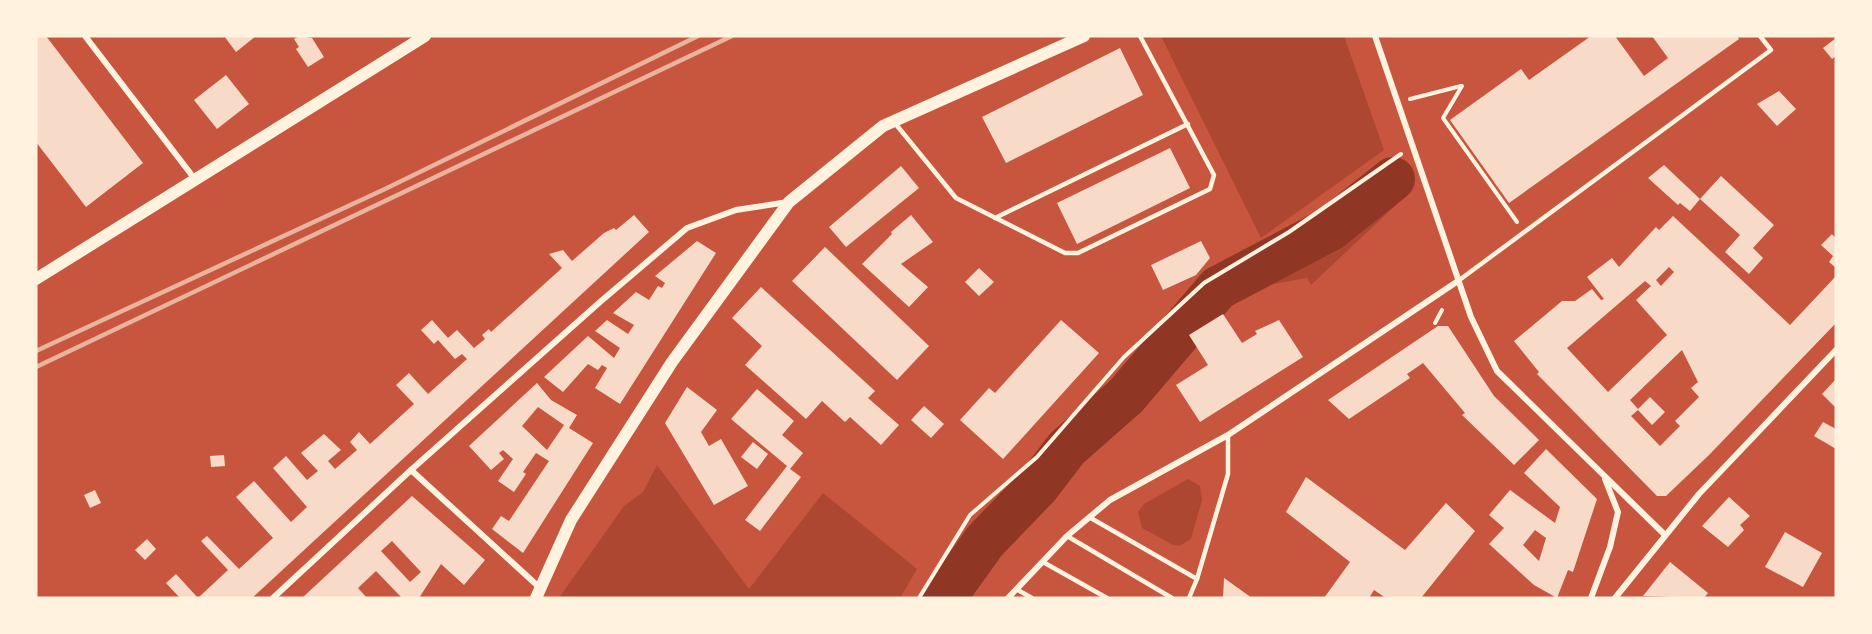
<svg xmlns="http://www.w3.org/2000/svg" width="1872" height="634" font-family="Inter,sans-serif">
	<style>
		.green { fill: #ae4732 }
		.lines { fill: none; stroke-linecap: round; stroke-linejoin: round }
		.river { stroke: #8f3625; stroke-width: 44 }
		.building { fill: #f7dbc8; fill-rule: evenodd }
		.path { stroke: #fff3e0; stroke-width: 4 }
		.service { stroke: #fff3e0; stroke-width: 4.5 }
		.minor { stroke: #fff3e0; stroke-width: 6 }
		.secondary { stroke: #fff3e0; stroke-width: 12 }
		.rail { stroke: #e9b49f; stroke-width: 4.5 }
	</style>
	<rect width="100%" height="100%" fill="#c8553d"/>
	<g class="green">
		<path d="M1161,36H1344L1384,150L1261,238Z"/>
		<path d="M1394,198L1397,204L1311,285L1307,278L1267,285L1260,274L1334,233L1365,208L1375,213Z"/>
		<path d="M657,465L749,589L823,493L917,569L900,598H559L624,506L643,492Z"/>
		<path d="M1188,479L1200,486L1202,500L1191,539L1179,546L1173,545L1142,528L1138,512L1144,504Z"/>
	</g>
	<g class="lines">
		<path class="river" d="M944,598L985,541L1037,487L1067,448L1126,396L1218,288L1330,229L1393,179"/>
	</g>
	<g class="building">
		<path d="M36,36H46L143,163L86,207L36,142Z"/>
		<path d="M224,36H256L236,52Z"/>
		<path d="M299,36L312,38L324,57L308,67L296,49L299,47L294,39Z"/>
		<path d="M1591,36H1615L1644,76L1668,58L1652,36H1737L1739,39L1509,203L1450,120L1521,69L1529,80Z"/>
		<path d="M1836,38V56L1832,59L1823,48Z"/>
		<path d="M1120,48L1143,95L1006,163L982,117Z"/>
		<path d="M226,75L249,104L217,129L194,100Z"/>
		<path d="M1779,91L1796,109L1777,126L1757,104Z"/>
		<path d="M1170,148L1190,188L1077,244L1057,203Z"/>
		<path d="M1664,165L1700,199L1721,176L1774,225L1753,248L1763,258L1749,274L1725,252L1740,235L1700,199L1690,211L1680,203L1678,205L1648,178Z"/>
		<path d="M901,166L919,188L846,247L829,227Z"/>
		<path d="M634,215L649,232L252,598H180L166,583L176,574L198,598L228,570L201,541L207,536L239,569L273,538L236,497L254,481L291,522L307,507L273,468L286,456L307,480L318,471L301,453L324,434L341,450L328,461L335,469L357,450L350,442L359,432L370,444L414,404L396,385L409,373L428,394L467,359L462,354L455,359L438,340L434,344L421,330L432,320L448,338L457,330L474,348L485,339L482,335L489,329L491,332L562,268L549,254L563,250L572,261L604,233L614,228L616,230Z"/>
		<path d="M911,215L933,242L901,264L928,287L909,307L862,264L892,234L891,232Z"/>
		<path d="M1673,216L1790,325L1836,276V323L1709,455L1666,496H1657L1537,374L1539,372L1514,341L1562,301H1575L1592,289L1601,300L1604,299L1587,277L1612,258L1619,267L1656,227L1659,230ZM1669,267L1674,272L1661,286L1656,280ZM1645,281L1651,286L1636,300L1667,335L1608,392L1567,348ZM1682,350L1698,382L1691,388L1699,397L1675,421L1680,426L1660,446L1631,416L1638,410L1652,425L1665,412L1650,397L1638,409L1630,400Z"/>
		<path d="M1832,234L1836,239V268L1829,262L1833,256L1821,245Z"/>
		<path d="M697,241L716,253L620,404L595,388L607,368L602,365L598,370L588,364L563,392L544,377L588,336L614,358L620,348L595,331L607,320L628,334L634,325L613,313L636,292L649,300L658,286L662,288L665,283L655,276Z"/>
		<path d="M1201,241L1210,258L1196,275L1163,290L1151,265Z"/>
		<path d="M825,247L929,346L897,380L792,281Z"/>
		<path d="M979,268L994,282L979,296L965,282Z"/>
		<path d="M761,287L875,391L868,398L899,425L881,445L850,417L845,422L822,401L806,419L745,365L762,346L732,318Z"/>
		<path d="M1223,314L1242,343L1257,334L1255,331L1279,320L1303,357L1200,422L1176,385L1208,365L1189,335Z"/>
		<path d="M1061,320L1099,353L1003,459L960,420L989,388L995,393Z"/>
		<path d="M1438,326H1448L1494,396L1539,440L1514,465L1462,415L1465,413L1423,363L1407,374L1410,378L1349,419L1328,400Z"/>
		<path d="M1836,379V408L1822,394Z"/>
		<path d="M537,383L551,400L577,415L569,428L593,443L523,553L492,529L501,516L509,521L549,461L536,453L523,472L526,474L514,492L498,481L513,459L503,450L499,453L504,459L491,470L469,446ZM538,407L564,425L547,450L522,426Z"/>
		<path d="M687,387L717,410L701,432L709,446L721,439L748,486L714,505L665,423Z"/>
		<path d="M757,389L794,421L782,435L803,453L790,469L801,477L760,531L745,520L787,466L731,419Z"/>
		<path d="M924,406L944,424L931,438L911,420Z"/>
		<path d="M1823,422L1836,429V449L1814,436Z"/>
		<path d="M753,442L768,454L757,469L741,457Z"/>
		<path d="M1546,449L1597,499L1573,572L1568,570L1557,598L1534,585L1489,544L1504,528L1489,515L1510,490L1555,523L1560,507L1524,473ZM1535,530L1546,538L1539,561L1523,545Z"/>
		<path d="M224,455L225,466L211,467L210,456Z"/>
		<path d="M1306,477L1405,550L1446,503L1475,531L1421,598H1386L1374,590L1369,598H1324L1350,562L1286,512Z"/>
		<path d="M95,490L101,503L90,508L84,495Z"/>
		<path d="M412,496L485,560L464,585L441,564L419,598H402L376,571L358,588L367,598H302ZM392,541L421,572L410,582L381,551Z"/>
		<path d="M1729,497L1750,516L1740,525L1744,530L1728,547L1702,526Z"/>
		<path d="M1785,532L1822,553L1803,587L1765,567Z"/>
		<path d="M147,539L156,549L145,560L135,550Z"/>
		<path d="M1670,562L1708,593L1704,598L1643,596Z"/>
		<path d="M1224,578L1252,598H1223Z"/>
	</g>
	<g class="lines">
		<g class="path">
			<path d="M1462,86L1443,118L1517,222"/>
			<path d="M1410,99L1461,86"/>
			<path d="M1435,323L1442,310"/>
			<path d="M919,598L970,515L1037,457L1124,357L1204,283L1289,232L1401,154"/>
		</g>
		<g class="service">
			<path d="M894,122L956,198L1065,253H1078L1210,189L1214,175L1140,36"/>
			<path d="M995,218L1188,124"/>
			<path d="M1458,281L1771,50L1760,36"/>
			<path d="M1089,517L1197,579"/>
			<path d="M1067,536L1172,598"/>
			<path d="M1043,562L1107,598"/>
			<path d="M1016,589L1032,598"/>
			<path d="M1189,598L1197,579L1228,474V435"/>
		</g>
		<g class="minor">
			<path d="M85,36L194,178"/>
			<path d="M1375,36L1471,317L1497,371L1665,535"/>
			<path d="M411,470L539,587"/>
			<path d="M273,598L411,470L600,302L687,228L736,210L788,202"/>
			<path d="M1008,598L1067,536L1110,500L1228,435L1458,281"/>
			<path d="M1591,598L1610,547L1618,512L1605,479"/>
			<path d="M1615,598L1699,494L1836,350"/>
		</g>
		<g class="secondary">
			<path d="M36,279L425,36"/>
			<path d="M536,598L571,520L672,362L789,202L883,126L1084,36"/>
		</g>
		<g class="rail">
			<path d="M36,351L385,189L698,36"/>
			<path d="M36,367L732,36"/>
		</g>
	</g>
	<rect width="1872" height="634" fill="none" stroke="#fff3e0" stroke-width="75"/>
</svg>
